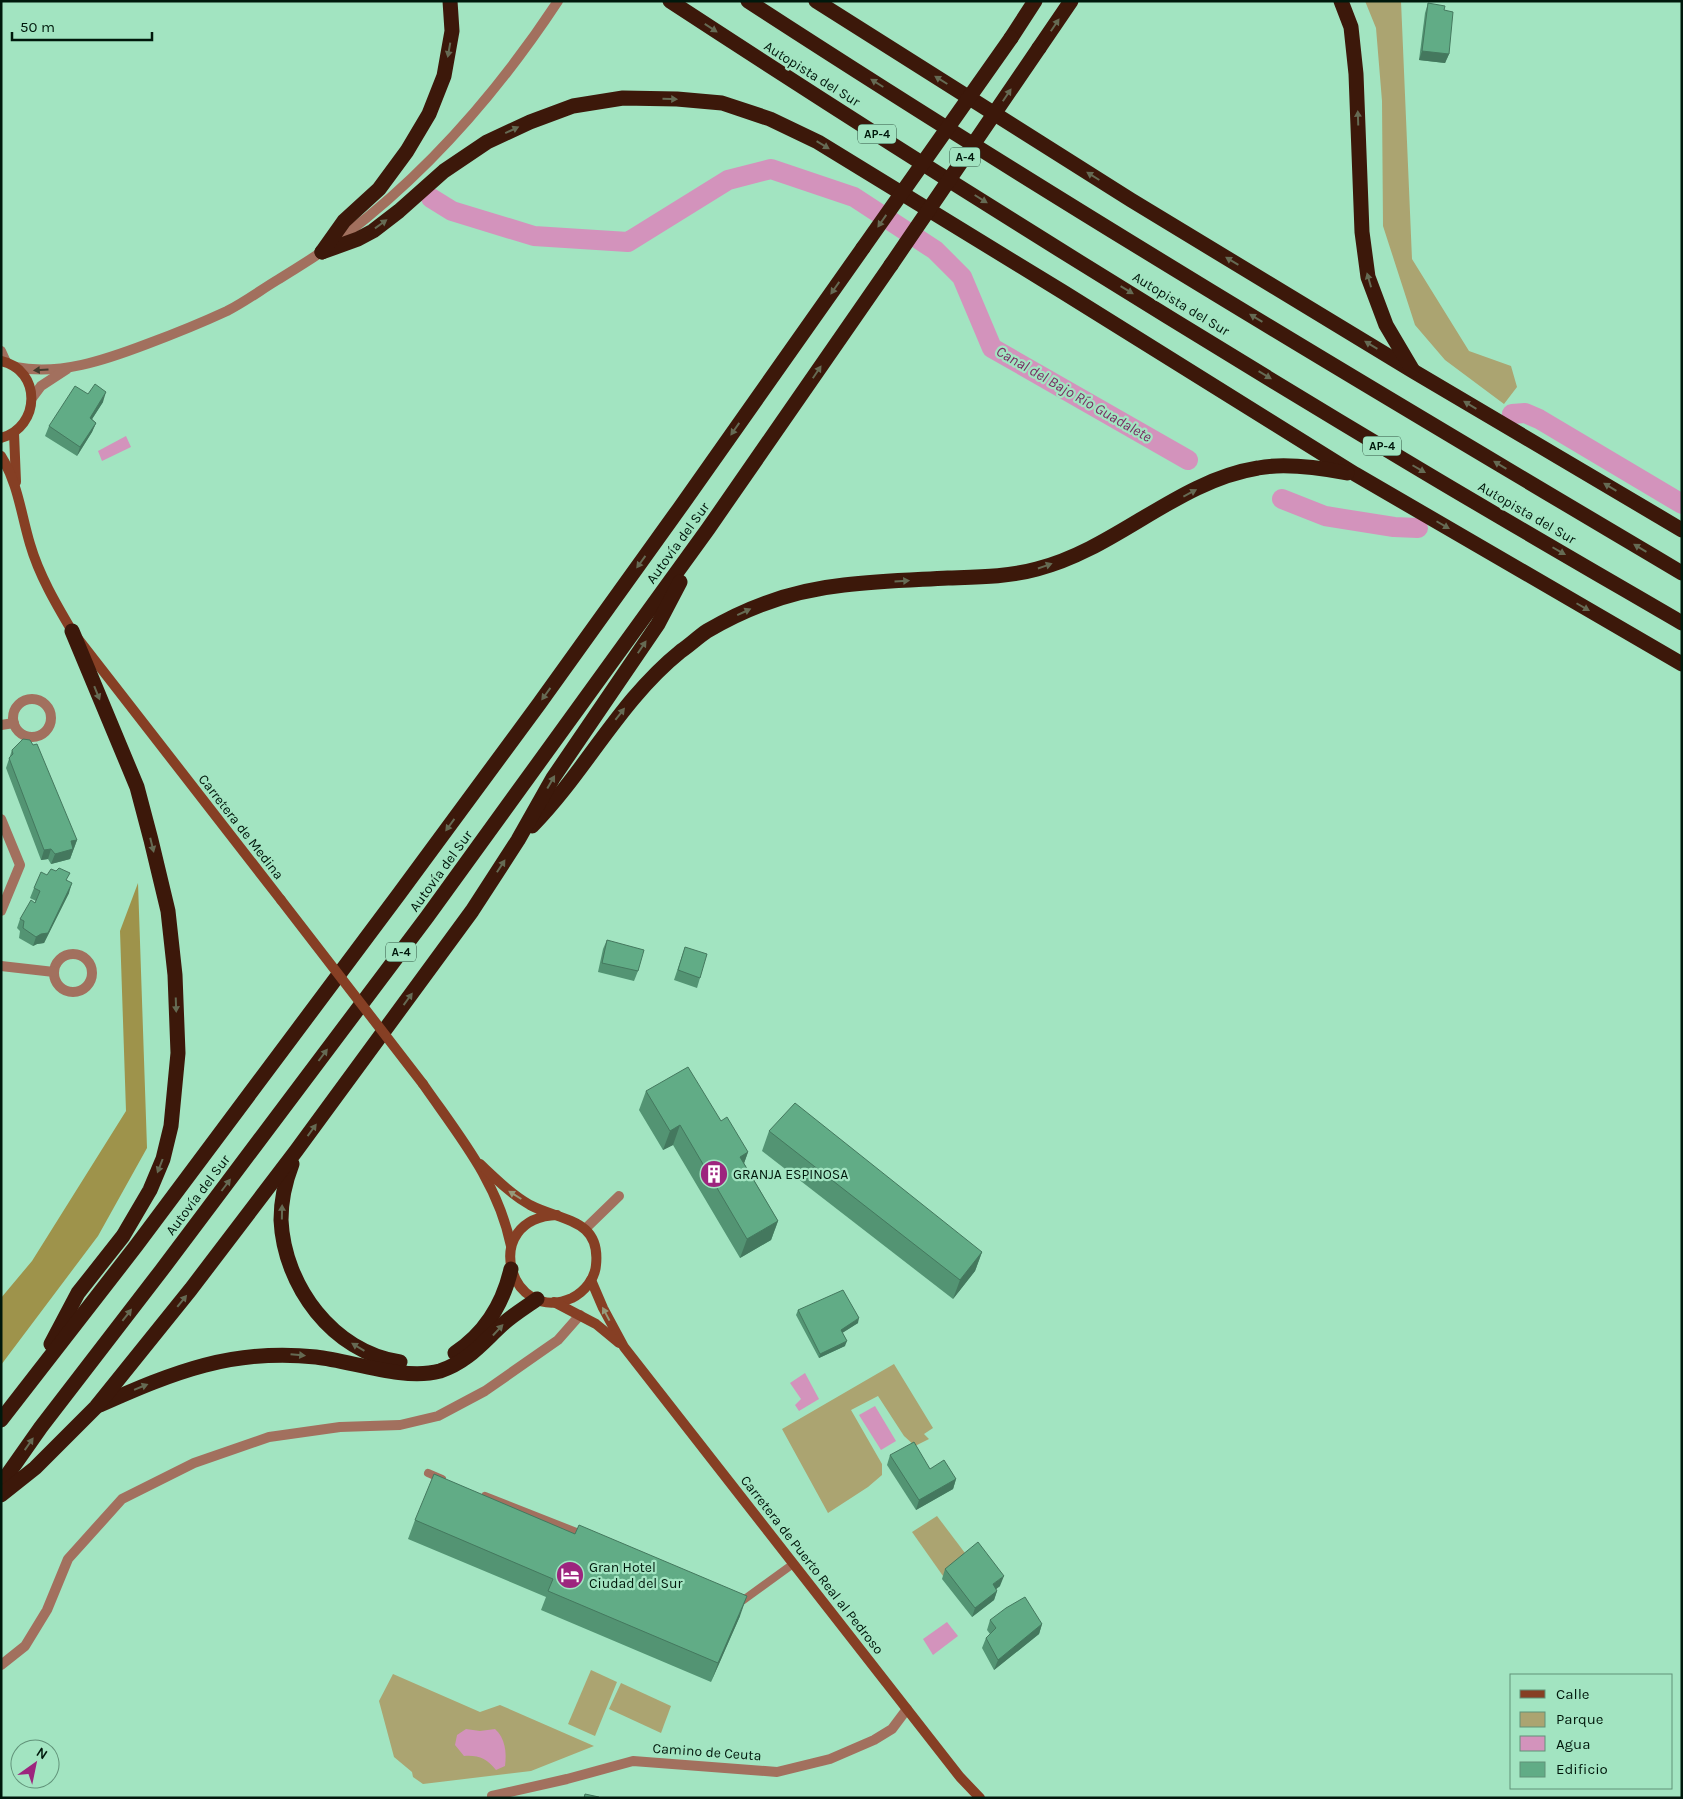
<svg xmlns="http://www.w3.org/2000/svg" width="1683" height="1799" font-family="Karla,sans-serif">
	<style>
		.green { fill: #aba471 }
		.forest { fill: #9e934b }
		.water { fill: #d393bc }
		.lines { fill: none; stroke-linecap: round; stroke-linejoin: round }
		.canal { stroke: #d393bc; stroke-width: 20 }
		.service { stroke: #a2705e; stroke-width: 8 }
		.minor { stroke: #a2705e; stroke-width: 10 }
		.tertiary { stroke: #a2705e; stroke-width: 10 }
		.secondary { stroke: #863f24; stroke-width: 10 }
		.motorway { stroke: #3c180a; stroke-width: 15 }
		.secondary-bridge { stroke: #863f24; stroke-width: 10 }
		.motorway-bridge { stroke: #3c180a; stroke-width: 15 }
		.wall { fill: #539473 }
		.shaded-wall { fill: #44785e }
		.building { fill: #61ac86; stroke: #44785e }
		.oneway { fill: #656a53 }
		.oneway2 { fill: #413b2d }
		.oneway3 { fill: #959a7a }
		.labels { text-anchor: middle; dominant-baseline: central; stroke-width: 4.5; stroke-linejoin: round; paint-order: stroke }
		.shield { fill: #a2e4c1; stroke: #315542; stroke-width: 1 }
		.shield-label { font-size: 12px; font-weight: bold; fill: #00180c }
		.street-label { font-size: 14px; fill: #00180c; stroke: #a2e4c1 }
		.poi-label { font-size: 14px; fill: #00180c; stroke: #a2e4c1; text-anchor: start }
		.water-label { font-size: 15px; font-style: italic; fill: #782d62; stroke: #a2e4c1 }
	</style>
	<rect width="100%" height="100%" fill="#a2e4c1"/>
	<g class="green">
		<path d="M1365,1H1401L1412,259L1469,351L1511,366L1517,387L1504,404L1445,360L1415,325L1383,226L1382,101L1376,28Z"/>
		<path d="M894,1364L933,1428L924,1434L929,1439L915,1446L904,1436L878,1396L851,1410L882,1464V1475L868,1487L828,1513L782,1429Z"/>
		<path d="M937,1516L968,1557L943,1576L912,1532Z"/>
		<path d="M591,1670L617,1682L595,1736L568,1724Z"/>
		<path d="M393,1674L480,1712L500,1705L594,1746L531,1771L423,1784L413,1777L412,1772L394,1757L379,1701Z"/>
		<path d="M621,1683L671,1706L661,1733L609,1709Z"/>
	</g>
	<path class="forest" d="M138,883L147,1148L98,1236L1,1365V1298L32,1261L126,1111L120,931Z"/>
	<g class="water">
		<path d="M126,436L131,447L102,461L98,451Z"/>
		<path d="M805,1373L819,1399L799,1411L795,1405L801,1399L790,1383Z"/>
		<path d="M875,1406L896,1441L881,1450L859,1415Z"/>
		<path d="M947,1622L958,1636L933,1655L923,1639Z"/>
		<path d="M466,1729L480,1731L495,1729C505,1738 507,1752 505,1766L496,1770C487,1759 479,1755 464,1756L455,1745L457,1735Z"/>
	</g>
	<g class="lines">
		<g class="canal">
			<path d="M431,198L452,211L534,236L628,242L728,180L771,169L854,197L935,250L962,277L992,348L1188,460"/>
			<path d="M1512,414L1525,413L1539,419L1682,504"/>
			<path d="M1282,499L1325,516L1394,527L1418,528"/>
		</g>
		<g class="service">
			<path d="M428,1473L442,1479"/>
			<path d="M485,1496L584,1535"/>
			<path d="M738,1599L742,1601L793,1564"/>
		</g>
		<g class="minor">
			<circle cx="32" cy="718" r="19"/>
			<path d="M1,725L14,723"/>
			<path d="M1,819L20,865L1,911"/>
			<circle cx="73" cy="973" r="19"/>
			<path d="M1,966L54,972"/>
			<path d="M585,1229L619,1196"/>
			<path d="M1,1665L25,1646L47,1610L68,1559L122,1499L194,1463L269,1437L340,1427L400,1425L438,1416L485,1391L558,1340L580,1315"/>
			<path d="M492,1798V1796L567,1779L633,1761L777,1772L830,1759L874,1740L892,1729L907,1709"/>
		</g>
		<g class="tertiary">
			<path d="M1,351L6,362"/>
			<path d="M15,367C59,376 105,360 147,344C174,334 201,323 227,311C245,302 262,289 279,279C301,265 324,252 345,235C429,171 500,89 558,1"/>
			<path d="M32,398L41,386L67,369"/>
		</g>
		<g class="secondary">
			<path d="M1,361C42,370 41,427 1,438"/>
			<path d="M14,433L16,482"/>
			<path d="M1,456C18,483 21,514 30,544C39,575 56,604 72,631L281,900"/>
			<path d="M423,1084C459,1136 498,1182 511,1246"/>
			<path d="M480,1164C496,1179 511,1194 530,1205C560,1221 601,1218 596,1265C595,1279 584,1292 572,1298C509,1326 479,1218 557,1215"/>
			<path d="M591,1280L603,1308L624,1347L960,1777L980,1798"/>
			<path d="M554,1302L596,1324L619,1343"/>
		</g>
		<g class="motorway">
			<path d="M670,1C913,160 1160,314 1409,463C1499,517 1591,570 1682,623"/>
			<path d="M748,1C1054,200 1368,387 1682,573"/>
			<path d="M816,1L1131,200L1413,371L1682,530"/>
			<path d="M1341,1L1351,27L1356,74L1362,232L1368,277L1386,325L1412,369"/>
			<path d="M1011,38L1035,1"/>
			<path d="M1039,48L1071,1"/>
			<path d="M322,252L358,239L373,231L399,211L444,171L487,142L530,122L573,106L623,98L677,99L722,103L770,119L818,142L1063,292L1355,474L1682,664"/>
			<path d="M322,252L344,221L379,189L407,151L429,114L444,76L452,31L450,1"/>
			<path d="M532,826C586,771 619,701 681,651C690,645 698,637 707,631C749,606 796,590 844,585C879,581 913,580 948,578C977,577 1008,577 1037,569C1116,549 1177,481 1258,468C1284,463 1321,468 1347,473"/>
			<path d="M292,1164C285,1182 281,1201 281,1220C284,1286 333,1352 400,1362"/>
			<path d="M51,1344L78,1293L123,1236L150,1190L163,1159L171,1126L178,1053L175,975L168,911L151,840L137,787L72,631"/>
			<path d="M455,1353C485,1333 503,1304 511,1269"/>
			<path d="M100,1405C174,1372 233,1348 316,1357C352,1361 404,1381 440,1371C468,1362 483,1342 503,1324C514,1314 526,1307 537,1299"/>
			<path d="M1,1420L136,1246L399,894L539,704L679,509L863,248"/>
			<path d="M1,1484L41,1427L161,1271L427,917L708,529L891,265"/>
			<path d="M1,1495L35,1468L96,1407L191,1289L296,1151L472,911L518,840L553,778L658,624L680,582"/>
		</g>
		<path class="secondary-bridge" d="M281,900L423,1084"/>
		<g class="motorway-bridge">
			<path d="M863,248L1011,38"/>
			<path d="M891,265L1039,48"/>
		</g>
	</g>
	<g class="wall">
		<path d="M1428,3L1444,10L1449,54L1445,63L1419,60L1425,13Z"/>
		<path d="M88,394L103,402L92,419L96,423L92,432L77,456L45,436L49,426Z"/>
		<path d="M12,750L77,840L70,859L51,864L48,859L41,860L6,768Z"/>
		<path d="M47,875L67,880L69,893L44,943L37,944L33,946L19,938L20,931L17,928L20,919L35,903L36,901L30,898L34,888Z"/>
		<path d="M607,940L638,971L634,981L598,972L603,949Z"/>
		<path d="M685,947L700,978L697,988L674,980Z"/>
		<path d="M646,1091L721,1121L748,1152L744,1163L778,1221L771,1240L740,1258L673,1145L663,1150L639,1110Z"/>
		<path d="M769,1131L982,1252L975,1271L953,1299L762,1151Z"/>
		<path d="M798,1310L858,1323L842,1333L845,1346L819,1358L796,1315Z"/>
		<path d="M890,1455L956,1479L953,1489L916,1510L887,1465Z"/>
		<path d="M415,1520L575,1534L740,1616L711,1682L541,1610L546,1597L408,1539Z"/>
		<path d="M945,1569L1000,1586L996,1589L997,1591L994,1600L972,1617L942,1579Z"/>
		<path d="M990,1620L1042,1624L1039,1634L994,1670L982,1648L986,1638L990,1634L987,1630Z"/>
	</g>
	<g class="shaded-wall">
		<path d="M1422,51L1449,54L1445,63L1419,60Z"/>
		<path d="M106,392L103,402L87,427L90,418Z"/>
		<path d="M96,423L92,432L77,456L80,447Z"/>
		<path d="M77,840L70,859L51,864L55,854L71,841Z"/>
		<path d="M51,849L48,859L41,860L44,850Z"/>
		<path d="M72,883L69,893L44,943L37,944L33,946L36,937Z"/>
		<path d="M680,1125L673,1145L663,1150L670,1131Z"/>
		<path d="M748,1152L741,1172L740,1157Z"/>
		<path d="M778,1221L771,1240L740,1258L747,1239Z"/>
		<path d="M982,1252L975,1271L953,1299L960,1280Z"/>
		<path d="M859,1318L858,1323L839,1335L841,1330Z"/>
		<path d="M847,1341L845,1346L819,1358L820,1354Z"/>
		<path d="M956,1479L953,1489L916,1510L919,1500Z"/>
		<path d="M1004,1576L1000,1586L990,1594L993,1584Z"/>
		<path d="M997,1591L994,1600L972,1617L975,1608Z"/>
		<path d="M747,1596L740,1616L711,1682L718,1663Z"/>
		<path d="M1042,1624L1039,1634L994,1670L998,1660Z"/>
	</g>
	<g class="building">
		<path d="M1428,3L1445,6L1444,10L1453,12L1449,54L1422,51Z"/>
		<path d="M95,384L106,392L90,418L96,423L80,447L49,426L75,386L88,394Z"/>
		<path d="M23,739L30,740L33,745L37,744L77,840L71,841L73,849L55,854L51,849L44,850L9,758L13,754L12,750Z"/>
		<path d="M59,868L70,873L66,880L72,883L48,933L41,934L36,937L23,928L24,921L20,919L31,900L35,903L40,891L34,888L41,872L47,875L51,869L56,871Z"/>
		<path d="M607,940L644,950L638,971L602,963Z"/>
		<path d="M685,947L707,954L700,978L678,970Z"/>
		<path d="M688,1067L721,1121L727,1117L748,1152L740,1157L778,1221L747,1239L680,1125L670,1131L646,1091Z"/>
		<path d="M795,1103L982,1252L960,1280L769,1131Z"/>
		<path d="M843,1290L859,1318L841,1330L847,1341L820,1354L798,1310Z"/>
		<path d="M914,1442L930,1469L944,1460L956,1479L919,1500L890,1455Z"/>
		<path d="M434,1474L575,1534L579,1525L747,1596L718,1663L548,1591L553,1579L415,1520Z"/>
		<path d="M978,1542L1004,1576L993,1584L997,1591L975,1608L945,1569Z"/>
		<path d="M1025,1597L1042,1624L998,1660L986,1638L996,1628L990,1620L1006,1608Z"/>
		<path d="M585,1794L599,1797V1798H584Z"/>
	</g>
	<defs><path id="oneway-solid" d="M-6-.8H1V-3.2L6.5 0L1 3.2V.8H-6Z" transform="scale(1.25)"/></defs>
	<g class="oneway">
		<use href="#oneway-solid" transform="translate(1055 25) rotate(-56)"/>
		<use href="#oneway-solid" transform="translate(711 28) rotate(33)"/>
		<use href="#oneway-solid" transform="translate(449 50) rotate(100)"/>
		<use href="#oneway-solid" transform="translate(941 80) rotate(-148)"/>
		<use href="#oneway-solid" transform="translate(877 83) rotate(-148)"/>
		<use href="#oneway-solid" transform="translate(1007 95) rotate(-56)"/>
		<use href="#oneway-solid" transform="translate(670 99) rotate(1)"/>
		<use href="#oneway-solid" transform="translate(1358 118) rotate(-92)"/>
		<use href="#oneway-solid" transform="translate(512 130) rotate(-25)"/>
		<use href="#oneway-solid" transform="translate(823 145) rotate(31)"/>
		<use href="#oneway-solid" transform="translate(1093 176) rotate(-148)"/>
		<use href="#oneway-solid" transform="translate(981 199) rotate(32)"/>
		<use href="#oneway-solid" transform="translate(882 221) rotate(125)"/>
		<use href="#oneway-solid" transform="translate(381 224) rotate(-36)"/>
		<use href="#oneway-solid" transform="translate(1232 261) rotate(-149)"/>
		<use href="#oneway-solid" transform="translate(1369 280) rotate(-106)"/>
		<use href="#oneway-solid" transform="translate(835 288) rotate(125)"/>
		<use href="#oneway-solid" transform="translate(1127 290) rotate(31)"/>
		<use href="#oneway-solid" transform="translate(1256 318) rotate(-149)"/>
		<use href="#oneway-solid" transform="translate(1371 345) rotate(-149)"/>
		<use href="#oneway-solid" transform="translate(817 372) rotate(-56)"/>
		<use href="#oneway-solid" transform="translate(1265 375) rotate(31)"/>
		<use href="#oneway-solid" transform="translate(1470 405) rotate(-149)"/>
		<use href="#oneway-solid" transform="translate(735 429) rotate(125)"/>
		<use href="#oneway-solid" transform="translate(1500 465) rotate(-149)"/>
		<use href="#oneway-solid" transform="translate(1419 469) rotate(30)"/>
		<use href="#oneway-solid" transform="translate(1610 487) rotate(-149)"/>
		<use href="#oneway-solid" transform="translate(1190 493) rotate(-28)"/>
		<use href="#oneway-solid" transform="translate(1443 525) rotate(30)"/>
		<use href="#oneway-solid" transform="translate(1640 548) rotate(-149)"/>
		<use href="#oneway-solid" transform="translate(1559 551) rotate(30)"/>
		<use href="#oneway-solid" transform="translate(641 562) rotate(126)"/>
		<use href="#oneway-solid" transform="translate(1045 566) rotate(-19)"/>
		<use href="#oneway-solid" transform="translate(902 581) rotate(-4)"/>
		<use href="#oneway-solid" transform="translate(1583 607) rotate(30)"/>
		<use href="#oneway-solid" transform="translate(744 612) rotate(-25)"/>
		<use href="#oneway-solid" transform="translate(642 647) rotate(-56)"/>
		<use href="#oneway-solid" transform="translate(97 693) rotate(68)"/>
		<use href="#oneway-solid" transform="translate(546 694) rotate(126)"/>
		<use href="#oneway-solid" transform="translate(620 714) rotate(-52)"/>
		<use href="#oneway-solid" transform="translate(551 782) rotate(-60)"/>
		<use href="#oneway-solid" transform="translate(450 825) rotate(126)"/>
		<use href="#oneway-solid" transform="translate(152 845) rotate(76)"/>
		<use href="#oneway-solid" transform="translate(501 866) rotate(-57)"/>
		<use href="#oneway-solid" transform="translate(408 999) rotate(-54)"/>
		<use href="#oneway-solid" transform="translate(176 1005) rotate(88)"/>
		<use href="#oneway-solid" transform="translate(323 1055) rotate(-53)"/>
		<use href="#oneway-solid" transform="translate(312 1130) rotate(-54)"/>
		<use href="#oneway-solid" transform="translate(160 1166) rotate(111)"/>
		<use href="#oneway-solid" transform="translate(226 1185) rotate(-53)"/>
		<use href="#oneway-solid" transform="translate(282 1212) rotate(-89)"/>
		<use href="#oneway-solid" transform="translate(182 1301) rotate(-51)"/>
		<use href="#oneway-solid" transform="translate(127 1315) rotate(-52)"/>
		<use href="#oneway-solid" transform="translate(498 1330) rotate(-47)"/>
		<use href="#oneway-solid" transform="translate(358 1347) rotate(-149)"/>
		<use href="#oneway-solid" transform="translate(298 1355) rotate(5)"/>
		<use href="#oneway-solid" transform="translate(141 1387) rotate(-22)"/>
		<use href="#oneway-solid" transform="translate(29 1444) rotate(-55)"/>
	</g>
	<use class="oneway2" href="#oneway-solid" transform="translate(41 370) rotate(176)"/>
	<g class="oneway3">
		<use href="#oneway-solid" transform="translate(515 1195) rotate(-148)"/>
		<use href="#oneway-solid" transform="translate(606 1314) rotate(-118)"/>
	</g>
	<defs>
		<symbol id="building-disc" viewBox="-11 -11 22 22"><circle r="9.5" fill="#9d257e" stroke="#a2e4c1"/><path d="M-4-6H4V6H1V3H-1V6H-4ZM-2.5-4.3h1.7v1.8h-1.7ZM.8-4.3h1.7v1.8H.8ZM-2.5-1h1.7V.8h-1.7ZM.8-1h1.7V.8H.8Z" fill="#fff"/></symbol>
		<symbol id="hotel-disc" viewBox="-11 -11 22 22"><circle r="9.5" fill="#9d257e" stroke="#a2e4c1"/><path d="M-6-4.5h1.5V1H6V5H4.5V3h-9V5H-6ZM-4 0a1.8 1.8 0 1 1 3.6 0ZM.5 0V-2.5h3Q6-2.5 6 0Z" fill="#fff"/></symbol>
	</defs>
	<g fill-rule="evenodd">
		<use href="#building-disc" x="698" y="1158" width="32" height="32"/>
		<use href="#hotel-disc" x="554" y="1559" width="32" height="32"/>
	</g>
	<g class="labels">
		<g class="shield">
			<rect x="858" y="124.5" width="38" height="19" rx="4"/>
			<rect x="950" y="147.5" width="30" height="19" rx="4"/>
			<rect x="1363" y="436.5" width="38" height="19" rx="4"/>
			<rect x="386" y="942.5" width="30" height="19" rx="4"/>
		</g>
		<g class="shield-label">
			<text x="877" y="134">AP-4</text>
			<text x="965" y="157">A-4</text>
			<text x="1382" y="446">AP-4</text>
			<text x="401" y="952">A-4</text>
		</g>
		<g class="street-label">
			<text transform="translate(812 74) rotate(32)">Autopista del Sur</text>
			<text transform="translate(1181 304) rotate(31)">Autopista del Sur</text>
			<text transform="translate(1527 513) rotate(30)">Autopista del Sur</text>
			<text transform="translate(678 543) rotate(-54)">Autovía del Sur</text>
			<text transform="translate(241 827) rotate(52)">Carretera de Medina</text>
			<text transform="translate(441 871) rotate(-54)">Autovía del Sur</text>
			<text transform="translate(198 1195) rotate(-53)">Autovía del Sur</text>
			<text transform="translate(812 1565) rotate(52)">Carretera de Puerto Real al Pedroso</text>
			<text transform="translate(707 1752) rotate(4)">Camino de Ceuta</text>
		</g>
		<g class="poi-label">
			<text x="733" y="1174">GRANJA ESPINOSA</text>
			<text x="589" y="1567">Gran Hotel<tspan x="589" dy="16">Ciudad del Sur</tspan></text>
		</g>
		<g class="water-label">
			<text transform="translate(1074 394) rotate(30)">Canal del Bajo Río Guadalete</text>
		</g>
	</g>
	<rect width="1683" height="1799" fill="none" stroke="#00180c" stroke-width="5"/>
	<rect x="1510" y="1674" width="162" height="115" fill="#a2e4c1" stroke="#619279"/>
	<rect x="1520" y="1690" width="25" height="8" fill="#863f24" stroke="#619279"/>
	<text x="1556" y="1699" font-size="15" fill="#00180c">Calle</text>
	<rect x="1520" y="1712" width="25" height="15" fill="#aba471" stroke="#619279"/>
	<text x="1556" y="1724" font-size="15" fill="#00180c">Parque</text>
	<rect x="1520" y="1736" width="25" height="15" fill="#d393bc" stroke="#619279"/>
	<text x="1556" y="1749" font-size="15" fill="#00180c">Agua</text>
	<rect x="1520" y="1762" width="25" height="15" fill="#61ac86" stroke="#619279"/>
	<text x="1556" y="1774" font-size="15" fill="#00180c">Edificio</text>
	<g transform="translate(35 1764) rotate(33)"><circle r="24" fill="#a2e4c1" stroke="#619279"/>
	<path d="M0-4L9 19L0 12L-9 19Z" fill="#9d257e"/>
	<text y="-8" font-size="14" font-weight="bold" text-anchor="middle" fill="#00180c">N</text>
	</g>
	<path d="M12 32v8h140v-8" fill="none" stroke="#00180c" stroke-width="2.5"/>
	<text x="20" y="32" font-size="15" fill="#00180c" stroke="#a2e4c1" stroke-width="4" paint-order="stroke">50 m</text>
</svg>
